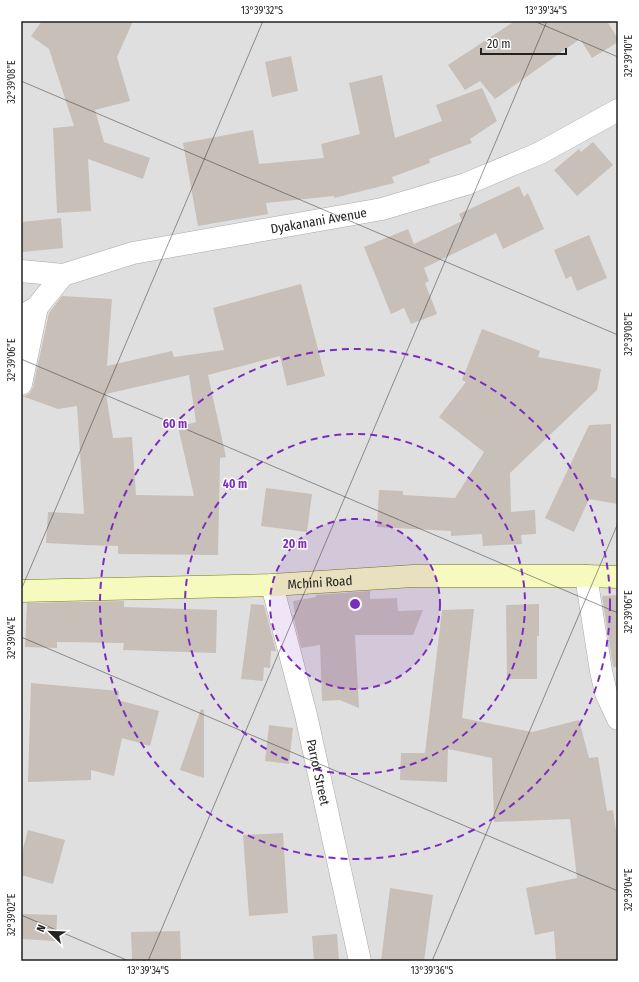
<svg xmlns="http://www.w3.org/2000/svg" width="639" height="982" font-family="'Fira Sans Condensed',sans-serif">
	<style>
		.residential { fill: #e0dfdf }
		.building { fill: #c7bfb8; fill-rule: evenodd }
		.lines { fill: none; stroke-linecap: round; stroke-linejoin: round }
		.street-casing { stroke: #a9a9a9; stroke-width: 23 }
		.secondary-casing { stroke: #707d05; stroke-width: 23 }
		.street { stroke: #fff; stroke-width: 22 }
		.secondary { stroke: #f7fabf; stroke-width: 22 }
		.ticks { fill: none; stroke: #222; stroke-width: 1; stroke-opacity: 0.45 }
		.ring { fill: none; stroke: #7b2cbf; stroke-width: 2; stroke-dasharray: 7 5 }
		.labels { text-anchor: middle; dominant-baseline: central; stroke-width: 3; stroke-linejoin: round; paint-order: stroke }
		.street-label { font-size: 13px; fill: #222; stroke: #fff }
		.centre { fill: #7b2cbf; stroke: #fff; stroke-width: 2 }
		.ring-label { font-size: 12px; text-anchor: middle; font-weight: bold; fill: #7b2cbf; stroke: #fff; stroke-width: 3; stroke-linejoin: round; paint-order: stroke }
		.neatline { fill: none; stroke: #222; stroke-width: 1.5 }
		.ticks-label { font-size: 10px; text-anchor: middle; fill: #222 }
	</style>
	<rect width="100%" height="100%" fill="#f2efe9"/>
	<rect class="residential" x="21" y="21" width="597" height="940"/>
	<g class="building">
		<path d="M42,21H133L117,57L130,101L95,110L104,142L150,158L143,179L88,159L91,211L57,213L53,128L74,126L49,49L31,36Z"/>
		<path d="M515,21H607L618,39V42L592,58L580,39L495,99L480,81L465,90L448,65Z"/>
		<path d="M291,56L298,91L272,97L265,62Z"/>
		<path d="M382,75L395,138L442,121L436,105L482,88L497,121L470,139L472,143L429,159L430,163L392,177L394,183L334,198V196L266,203L268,214L198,226L183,143L253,130L259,164L324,158L321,144L360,134L349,83Z"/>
		<path d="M593,142L613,165L577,196L554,170L579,149L581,152Z"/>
		<path d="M519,186L524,197L528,193L544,229L503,249L496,233L424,268L429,281L425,283L437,314L411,324L404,308L391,314L364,247L408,229L414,244L462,221L459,214Z"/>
		<path d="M61,218L63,248L22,252L21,222Z"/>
		<path d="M589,235L607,278L577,291L571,276L566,279L554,250Z"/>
		<path d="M301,284L325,376L287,386L280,356L208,375L226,457L220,458L218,555L118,554V546L84,545L46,543L48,512L84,514L77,406L58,409L22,396H25L30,393L33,387L49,313L62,296L112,299L107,366L172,351L174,357L224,350L213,308ZM189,375L196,422L178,427L194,496L136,495L132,437L113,438L106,394Z"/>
		<path d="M482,329L540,351L538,357L601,369L597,390L510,473L511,512L535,510L536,534L521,535L522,544L483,546L482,534L451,536V531L377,527L379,490L403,491V495L455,498L484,452L439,417L466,382L462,380Z"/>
		<path d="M611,424V477L618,479V504L589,499L574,532L545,518L589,425Z"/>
		<path d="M266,488L312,494L307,532L261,526Z"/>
		<path d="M370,591V599L397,598L398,611L423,610L413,635H355L359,708L340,700L322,701L320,645L301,648L293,615H295L293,601L316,597V595Z"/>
		<path d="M618,595V667H613L602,596Z"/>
		<path d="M124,601V607L217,610L216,653L123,650L124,643L57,642V648L25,647L27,603Z"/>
		<path d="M251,604L264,605L276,651H271L270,668L264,667L263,681L241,679Z"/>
		<path d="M539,604V636H537V679H507L506,605Z"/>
		<path d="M474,609L462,718L532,732L579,720L589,758L598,757L607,811L613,810L618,844V961H556L554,931L535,935L526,888L577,878L570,819L494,822L492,758L448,749L447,782L400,780L401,753H425L442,610Z"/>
		<path d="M31,683L119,691L118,700L159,711L150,746L122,738L114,776L91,770V780L28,782Z"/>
		<path d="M201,709L204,710V778L180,770Z"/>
		<path d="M269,725L293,728L289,764L265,761Z"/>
		<path d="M28,830L65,840L53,884L21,875V856Z"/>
		<path d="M283,833L288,913L249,916L243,835Z"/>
		<path d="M390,888L433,895L424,961H381Z"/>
		<path d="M21,914L57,915L56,941L21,939Z"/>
		<path d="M180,931L181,959L132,960L131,932Z"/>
		<path d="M337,934L339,961H314L312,936Z"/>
	</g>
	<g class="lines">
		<defs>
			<g id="street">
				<path d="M21,271L63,275"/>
				<path id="s1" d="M21,317L37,307L63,275L133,253L382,209L466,184L540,153L618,110"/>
				<path d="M21,384L37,307"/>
				<path d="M586,576L601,671L606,693L618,719"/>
				<path id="s2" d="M272,585L306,715L360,961"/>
			</g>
			<g id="secondary">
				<path id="s3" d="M21,591L272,585L413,576H586L618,577"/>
			</g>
		</defs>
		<use href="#street" class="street-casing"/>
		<use href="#secondary" class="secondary-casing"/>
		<use href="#street" class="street"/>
		<use href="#secondary" class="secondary"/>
	</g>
	<path class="ticks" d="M534,21L618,57M21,81L618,335M21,359L618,613M21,590L263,21M21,637L618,891M21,915L129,961M148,961L547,21M432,961L618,523"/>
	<circle cx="355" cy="604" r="85" fill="#7b2cbf" fill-opacity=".12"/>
	<g class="ring">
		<circle cx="355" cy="604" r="85"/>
		<circle cx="355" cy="604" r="170"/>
		<circle cx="355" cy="604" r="255"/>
	</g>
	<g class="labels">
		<g class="street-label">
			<text stroke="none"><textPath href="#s1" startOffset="322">Dyakanani Avenue</textPath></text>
			<text stroke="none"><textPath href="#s3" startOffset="299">Mchini Road</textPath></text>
			<text stroke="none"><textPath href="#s2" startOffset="193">Parrot Street</textPath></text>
		</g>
	</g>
	<circle cx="355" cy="604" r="6" class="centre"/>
	<g class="ring-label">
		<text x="175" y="428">60 m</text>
		<text x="235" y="488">40 m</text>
		<text x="295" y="548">20 m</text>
	</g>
	<rect width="639" height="982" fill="none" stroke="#ffffff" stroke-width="44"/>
	<g transform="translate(50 932) rotate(293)" stroke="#ffffff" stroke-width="3" paint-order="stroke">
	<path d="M0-3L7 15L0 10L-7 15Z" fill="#222222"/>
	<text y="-6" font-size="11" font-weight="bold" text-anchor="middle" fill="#222222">N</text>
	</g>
	<path d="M481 48v6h85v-6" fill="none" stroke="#222222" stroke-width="2"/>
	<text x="487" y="48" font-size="12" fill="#222222" stroke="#ffffff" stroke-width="3" paint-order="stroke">20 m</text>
	<rect x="22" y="22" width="595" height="938" class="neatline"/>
	<g class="ticks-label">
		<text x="262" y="14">13°39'32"S</text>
		<text x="546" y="14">13°39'34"S</text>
		<text transform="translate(628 56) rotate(-90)" y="4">32°39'10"E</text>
		<text transform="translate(11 82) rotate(-90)" y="4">32°39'08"E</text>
		<text transform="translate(628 334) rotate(-90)" y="4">32°39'08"E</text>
		<text transform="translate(11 360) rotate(-90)" y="4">32°39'06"E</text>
		<text transform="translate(628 612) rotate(-90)" y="4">32°39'06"E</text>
		<text transform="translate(11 638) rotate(-90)" y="4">32°39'04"E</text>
		<text transform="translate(628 890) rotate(-90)" y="4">32°39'04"E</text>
		<text transform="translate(11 915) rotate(-90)" y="4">32°39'02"E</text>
		<text x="148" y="974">13°39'34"S</text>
		<text x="432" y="974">13°39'36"S</text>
	</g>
</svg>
